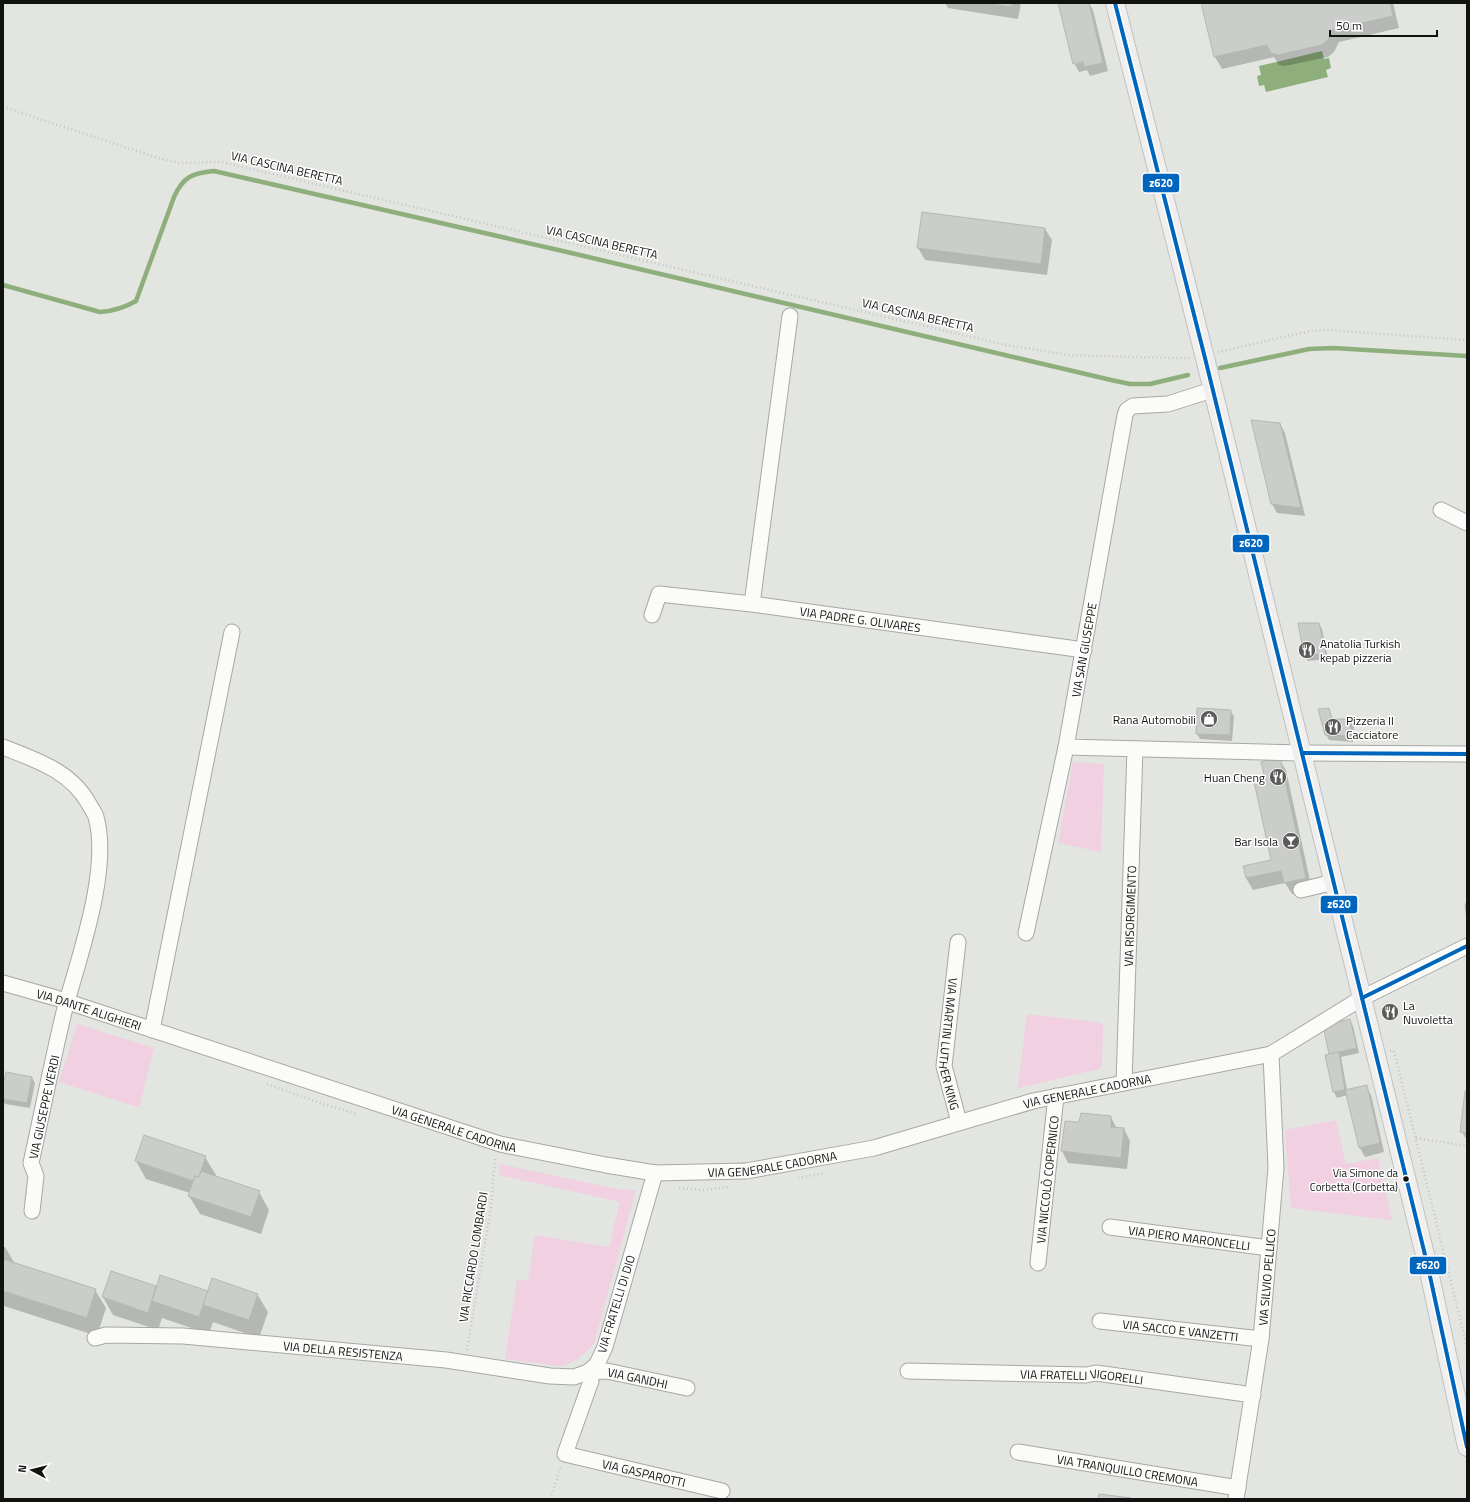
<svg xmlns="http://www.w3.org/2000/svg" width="1470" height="1502" font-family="'Titillium Web',sans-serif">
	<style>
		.green { fill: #f1d0e2 }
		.water { fill: #8eaf7c }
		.shadow { fill: #0003; fill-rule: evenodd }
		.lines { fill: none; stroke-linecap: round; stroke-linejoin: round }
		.stream { stroke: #8eaf7c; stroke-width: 4.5 }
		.building { fill: #cacdc9; stroke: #b5b8b4 }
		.minor-casing { stroke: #a6a8a5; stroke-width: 17 }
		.major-casing { stroke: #c0c2c0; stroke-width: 20 }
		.path { stroke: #c4c5c4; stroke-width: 2.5; stroke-dasharray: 1 3; stroke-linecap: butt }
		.minor { stroke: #fbfbfa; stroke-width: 15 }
		.major { stroke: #f1eeef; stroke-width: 18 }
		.bus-1-casing { stroke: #fff; stroke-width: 7 }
		.bus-1 { stroke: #0065bd; stroke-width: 4 }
		.bus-dot { fill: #111310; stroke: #fff; stroke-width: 1.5 }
		.labels { text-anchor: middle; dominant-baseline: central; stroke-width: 3; stroke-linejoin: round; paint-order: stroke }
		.bus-label { font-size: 11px; fill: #111310; stroke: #fff; text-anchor: end }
		.street-label { font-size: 12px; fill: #111310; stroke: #fff }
		.poi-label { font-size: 12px; fill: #111310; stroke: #fff; text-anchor: start }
		.line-badge { stroke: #fff; stroke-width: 1.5 }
		.badge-label { font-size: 11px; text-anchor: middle; font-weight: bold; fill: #fff }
	</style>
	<rect width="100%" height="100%" fill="#e2e5e0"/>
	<g class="green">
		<path d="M1073,762L1104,764L1101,852L1058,843Z"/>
		<path d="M1027,1014L1096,1022L1103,1024L1102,1065L1099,1069L1018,1088Z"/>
		<path d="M77,1024L154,1048L139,1108L147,1110L59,1082Z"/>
		<path d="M1336,1120L1346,1164L1378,1158L1392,1220L1291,1208L1285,1130Z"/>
		<path d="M500,1164L617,1189L636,1190L594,1344C585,1353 574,1364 561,1366L505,1359L517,1280H528L535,1235L609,1247L620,1202L499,1175Z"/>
	</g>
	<path class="water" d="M1322,51L1324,59L1329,58L1331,68L1326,70L1328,77L1266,92L1264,85L1259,86L1257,76L1261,75L1259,66Z"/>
	<g class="shadow">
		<path d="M945,3H1021L1018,19L948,8Z"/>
		<path d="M1059,3H1089L1093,10L1108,71L1090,76L1087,70L1079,72L1074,63ZM1088,59V61L1075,64V62Z"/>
		<path d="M1202,3H1393L1399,28L1339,42L1334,52L1328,57L1285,66L1279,65L1274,57L1222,69L1215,57Z"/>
		<path d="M1045,229L1052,240L1047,275L925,260L918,248Z"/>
		<path d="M1280,424L1285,433L1305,516L1277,513L1272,504Z"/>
		<path d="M1319,624L1322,629L1328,659L1308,661L1305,655Z"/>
		<path d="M1329,709L1333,720H1350L1354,726L1353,742L1329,740L1326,734Z"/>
		<path d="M1230,711L1234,716L1232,741L1200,739L1197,734Z"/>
		<path d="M1279,759L1286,770L1312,890L1292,894L1285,883L1253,890L1246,878L1244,867L1272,861L1265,776Z"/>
		<path d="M1350,1020L1353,1026L1359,1053L1341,1057L1347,1090L1366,1086L1371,1095L1384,1152L1365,1157L1360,1148L1348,1095L1337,1098L1334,1092L1326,1055H1331L1324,1026Z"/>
		<path d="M32,1078L35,1083L30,1108L5,1104L3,1101V1090Z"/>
		<path d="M1467,1092V1140L1461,1131Z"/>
		<path d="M1111,1117L1117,1129H1124L1130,1141L1127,1169L1068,1163L1062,1151L1066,1122L1080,1123Z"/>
		<path d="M205,1157L216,1175L215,1177L259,1192L269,1210L261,1234L200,1214L189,1196L190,1193L146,1179L136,1161Z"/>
		<path d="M3,1247H5L15,1264L95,1290L106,1308L97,1336L4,1306Z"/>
		<path d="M111,1272L157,1288L257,1294L268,1312L259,1338L213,1322L209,1334L162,1318L158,1330L113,1315L103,1297Z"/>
	</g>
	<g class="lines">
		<g class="stream">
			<path d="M3,285L100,312C114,311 124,308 136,301L174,197C183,177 192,173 214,171L567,252L1111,380L1130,384H1150L1188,375"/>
			<path d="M1220,368L1309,349L1333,348L1467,356"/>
		</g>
	</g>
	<g class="building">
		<path d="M984,3H1012V7Z"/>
		<path d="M1058,3H1089L1103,63L1084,67L1083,61L1073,64Z"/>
		<path d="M1201,3H1390L1393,16L1332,30L1328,40L1321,45L1278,55L1271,53L1267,45L1214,57Z"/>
		<path d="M922,212L1045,228L1041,264L917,248Z"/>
		<path d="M1251,420L1280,423L1301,508L1271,504Z"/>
		<path d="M1298,623H1319L1326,654L1304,655Z"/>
		<path d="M1197,708L1231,710L1230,735L1196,734Z"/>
		<path d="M1329,708L1332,719H1351L1350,736L1325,735L1318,709Z"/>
		<path d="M1280,757L1306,878L1284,883L1281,871L1246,878L1243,866L1271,860L1253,777L1264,775L1261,762Z"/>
		<path d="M1467,900V919L1465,906Z"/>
		<path d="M1350,1019L1357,1048L1329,1054L1323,1026Z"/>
		<path d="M1339,1052L1345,1090L1333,1092L1325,1055Z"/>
		<path d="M6,1072L32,1077L27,1103L3,1099V1085Z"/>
		<path d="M1367,1085L1380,1143L1359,1148L1345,1090Z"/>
		<path d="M1465,1091H1467V1133L1460,1132Z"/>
		<path d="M1081,1113L1111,1116V1127L1124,1128L1121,1158L1061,1151L1065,1121L1079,1122Z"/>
		<path d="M144,1135L206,1156L199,1177L195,1176L193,1181L135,1161Z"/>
		<path d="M201,1171L260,1191L251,1217L188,1196L195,1176L199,1177Z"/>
		<path d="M3,1259L96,1289L87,1318L3,1291Z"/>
		<path d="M111,1271L156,1286L148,1313L102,1297Z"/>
		<path d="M160,1275L208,1291L199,1317L152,1301Z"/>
		<path d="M212,1278L258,1294L249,1320L203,1305Z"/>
		<path d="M1099,1494L1131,1498L1130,1499H1098Z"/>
	</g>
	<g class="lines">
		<defs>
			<g id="minor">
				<path d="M1212,390L1168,404L1133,406L1127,410L1125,415L1066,747L1302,753L1467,754"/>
				<path d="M1441,510L1467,523"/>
				<path d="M752,604L790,316"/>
				<path id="s1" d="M652,615L659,594L752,604L1084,650"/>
				<path d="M3,747C36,760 71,771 89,804C91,808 95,813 96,817C111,870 78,960 64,1012C52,1062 42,1113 31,1163L36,1176L32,1211"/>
				<path d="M1301,890L1334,882"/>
				<path d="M1026,933L1066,747"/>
				<path id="s2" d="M958,942L944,1066L959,1122"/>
				<path id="s3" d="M3,983L56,998L500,1144L606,1165L655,1173L746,1171L874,1148L1033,1101L1271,1054L1362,998L1467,946"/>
				<path d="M152,1030L232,632"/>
				<path id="s4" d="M1124,1083L1135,749"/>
				<path id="s5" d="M655,1173L605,1347L597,1364L588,1372L591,1381L565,1454L722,1491"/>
				<path id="s6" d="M1110,1227L1269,1248"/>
				<path id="s7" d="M1038,1263L1056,1096"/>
				<path id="s8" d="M1100,1321L1261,1339"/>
				<path id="s9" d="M95,1338L106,1335L183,1336L446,1360L550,1376L574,1377L588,1372L607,1371L687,1388"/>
				<path id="s10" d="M908,1371L1086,1375L1096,1373L1253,1395"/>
				<path id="s11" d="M1018,1452L1238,1488"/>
				<path id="s12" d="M1236,1499L1261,1339L1276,1168L1271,1054"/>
			</g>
			<path id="major" d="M1115,3L1205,358L1428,1267L1467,1447"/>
		</defs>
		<use href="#minor" class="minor-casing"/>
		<use href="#major" class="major-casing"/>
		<g class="path">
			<path d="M3,107L155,157L179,163L221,162L1006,345L1069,355L1130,357L1190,358"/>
			<path d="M1218,352L1310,331L1327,330L1467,340"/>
			<path d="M1390,1051H1394L1467,1347"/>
			<path d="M267,1084L323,1104L357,1114"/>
			<path d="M1416,1138L1467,1146"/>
			<path d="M798,1178L824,1173"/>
			<path d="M679,1188L704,1190L728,1187"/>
			<path d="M467,1350L491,1207L495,1158"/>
			<path d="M550,1499L561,1467"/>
		</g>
		<use href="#minor" class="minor"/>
		<use href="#major" class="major"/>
		<defs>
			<g id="bus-1">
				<path d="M1115,3L1205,358L1428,1267L1467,1447"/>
				<path d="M1302,753L1467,754"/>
				<path d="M1362,998L1467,946"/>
			</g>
		</defs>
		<use href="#bus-1" class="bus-1-casing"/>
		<use href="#bus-1" class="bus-1"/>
	</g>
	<defs>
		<symbol id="restaurant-disc" viewBox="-11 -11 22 22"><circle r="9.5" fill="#5a5c59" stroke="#fff"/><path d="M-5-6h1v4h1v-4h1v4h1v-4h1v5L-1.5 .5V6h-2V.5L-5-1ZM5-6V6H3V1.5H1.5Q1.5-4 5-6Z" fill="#fff"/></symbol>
		<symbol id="shop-disc" viewBox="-11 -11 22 22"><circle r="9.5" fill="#5a5c59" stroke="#fff"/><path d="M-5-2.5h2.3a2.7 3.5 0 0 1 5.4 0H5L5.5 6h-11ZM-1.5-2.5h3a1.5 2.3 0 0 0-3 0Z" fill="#fff"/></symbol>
		<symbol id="bar-disc" viewBox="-11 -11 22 22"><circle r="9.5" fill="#5a5c59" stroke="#fff"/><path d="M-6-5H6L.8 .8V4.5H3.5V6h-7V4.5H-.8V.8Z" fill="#fff"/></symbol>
	</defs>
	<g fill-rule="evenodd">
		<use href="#restaurant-disc" x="1297" y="640" width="20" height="20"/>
		<use href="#shop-disc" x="1199" y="709" width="20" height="20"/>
		<use href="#restaurant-disc" x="1323" y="717" width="20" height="20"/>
		<use href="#restaurant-disc" x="1268" y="767" width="20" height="20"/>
		<use href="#bar-disc" x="1281" y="831" width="20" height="20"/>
		<use href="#restaurant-disc" x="1380" y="1002" width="20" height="20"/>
	</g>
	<circle class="bus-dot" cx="1406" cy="1179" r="3.5"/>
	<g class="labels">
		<g class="bus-label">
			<text x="1398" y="1173">Via Simone da<tspan x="1398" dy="14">Corbetta (Corbetta)</tspan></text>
		</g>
		<g class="street-label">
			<text transform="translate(287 168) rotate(13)">VIA CASCINA BERETTA</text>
			<text transform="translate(602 242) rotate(13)">VIA CASCINA BERETTA</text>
			<text transform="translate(918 315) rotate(13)">VIA CASCINA BERETTA</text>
			<text stroke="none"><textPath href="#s1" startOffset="225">VIA PADRE G. OLIVARES</textPath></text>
			<text transform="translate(1084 650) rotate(-80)">VIA SAN GIUSEPPE</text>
			<text stroke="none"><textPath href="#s4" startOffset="167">VIA RISORGIMENTO</textPath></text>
			<text stroke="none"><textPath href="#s3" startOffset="90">VIA DANTE ALIGHIERI</textPath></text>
			<text stroke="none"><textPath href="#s2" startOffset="103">VIA MARTIN LUTHER KING</textPath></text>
			<text stroke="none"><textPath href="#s3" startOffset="1122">VIA GENERALE CADORNA</textPath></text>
			<text transform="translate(44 1107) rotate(-78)">VIA GIUSEPPE VERDI</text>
			<text stroke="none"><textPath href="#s3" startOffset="474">VIA GENERALE CADORNA</textPath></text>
			<text stroke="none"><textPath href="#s3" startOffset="798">VIA GENERALE CADORNA</textPath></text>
			<text stroke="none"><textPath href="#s7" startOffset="84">VIA NICCOLÒ COPERNICO</textPath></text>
			<text stroke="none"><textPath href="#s6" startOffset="80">VIA PIERO MARONCELLI</textPath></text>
			<text transform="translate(473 1257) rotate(-81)">VIA RICCARDO LOMBARDI</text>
			<text stroke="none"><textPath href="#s12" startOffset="224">VIA SILVIO PELLICO</textPath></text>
			<text transform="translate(616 1304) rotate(-73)">VIA FRATELLI DI DIO</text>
			<text stroke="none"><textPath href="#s8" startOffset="81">VIA SACCO E VANZETTI</textPath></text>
			<text stroke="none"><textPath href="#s9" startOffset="249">VIA DELLA RESISTENZA</textPath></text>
			<text stroke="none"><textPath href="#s10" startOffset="174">VIA FRATELLI VIGORELLI</textPath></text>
			<text stroke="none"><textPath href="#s9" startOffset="547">VIA GANDHI</textPath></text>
			<text stroke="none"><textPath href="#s11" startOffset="111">VIA TRANQUILLO CREMONA</textPath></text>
			<text stroke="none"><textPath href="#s5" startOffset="380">VIA GASPAROTTI</textPath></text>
		</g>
		<g class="poi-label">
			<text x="1320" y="643">Anatolia Turkish<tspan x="1320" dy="14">kepab pizzeria</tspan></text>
			<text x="1196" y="719" text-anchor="end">Rana Automobili</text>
			<text x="1346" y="720">Pizzeria Il<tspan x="1346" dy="14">Cacciatore</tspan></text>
			<text x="1265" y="777" text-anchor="end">Huan Cheng</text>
			<text x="1278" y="841" text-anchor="end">Bar Isola</text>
			<text x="1403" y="1005">La<tspan x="1403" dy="14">Nuvoletta</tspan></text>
		</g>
	</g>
	<g class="line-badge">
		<rect x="1142" y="173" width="38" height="20" rx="4" fill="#0065bd"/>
		<rect x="1232" y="534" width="38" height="19" rx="4" fill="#0065bd"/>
		<rect x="1320" y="895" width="38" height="19" rx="4" fill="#0065bd"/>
		<rect x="1409" y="1256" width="38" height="19" rx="4" fill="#0065bd"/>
	</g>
	<g class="badge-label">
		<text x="1161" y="187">z620</text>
		<text x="1251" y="547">z620</text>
		<text x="1339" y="908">z620</text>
		<text x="1428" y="1269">z620</text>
	</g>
	<rect width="1470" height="1502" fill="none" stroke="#111310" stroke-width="8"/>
	<g transform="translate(32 1470) rotate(277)" stroke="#ffffff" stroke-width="3" paint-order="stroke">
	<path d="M0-3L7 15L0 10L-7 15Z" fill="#111310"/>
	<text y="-6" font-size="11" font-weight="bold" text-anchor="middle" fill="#111310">N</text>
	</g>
	<path d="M1330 30v6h107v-6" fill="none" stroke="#111310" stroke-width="2"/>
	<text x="1336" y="30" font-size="12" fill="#111310" stroke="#ffffff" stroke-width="3" paint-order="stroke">50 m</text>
</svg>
